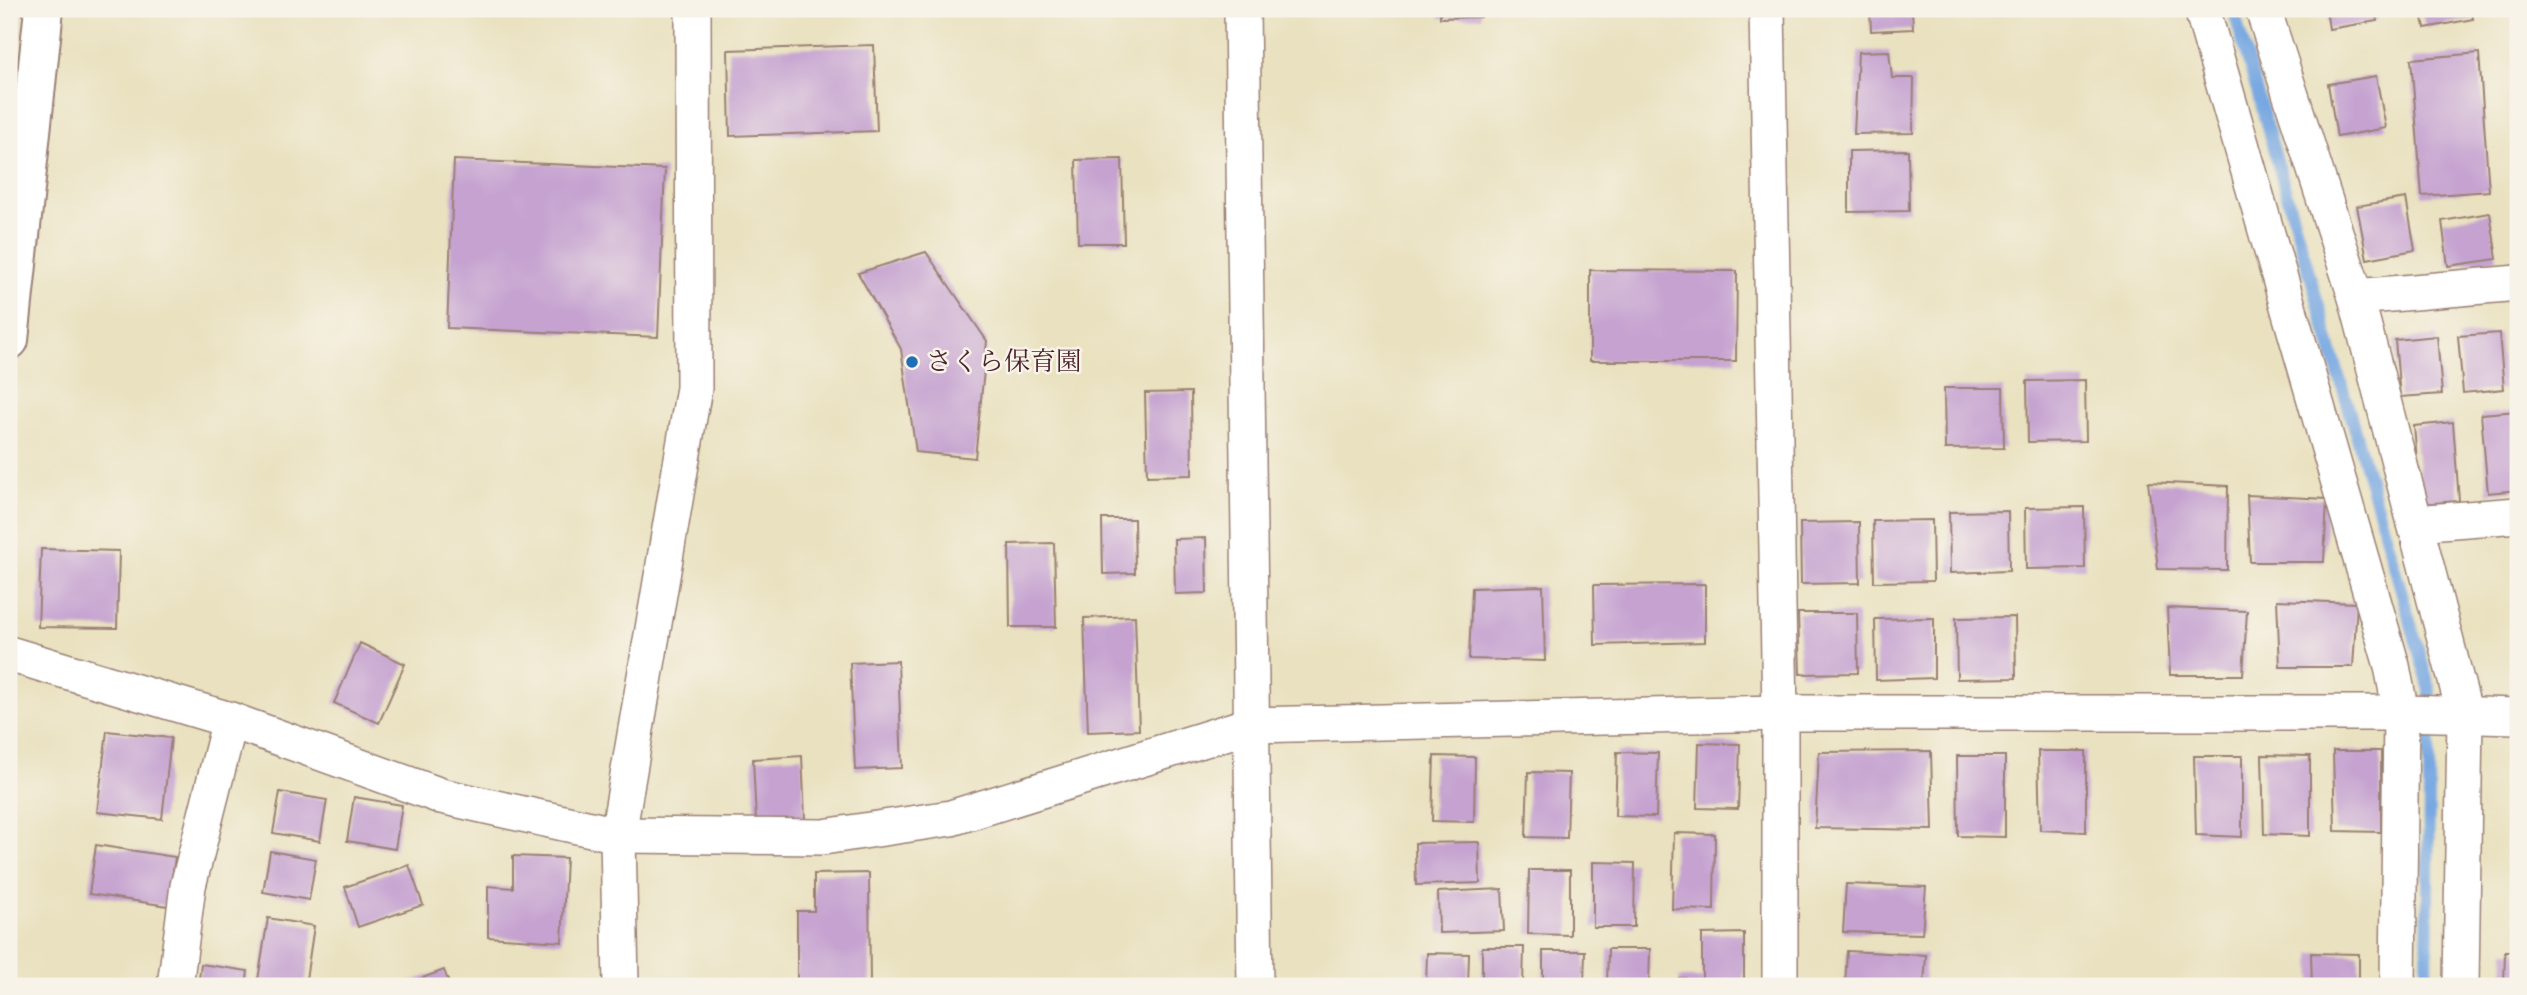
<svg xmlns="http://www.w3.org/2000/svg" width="2527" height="995" font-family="'IM FELL English','Noto Serif JP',serif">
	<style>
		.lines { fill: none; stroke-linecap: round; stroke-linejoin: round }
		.stream { stroke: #78a8e2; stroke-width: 12 }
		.building { fill: #c5a2d0 }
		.minor-casing { stroke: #9a8075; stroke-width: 38 }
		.tertiary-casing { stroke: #9a8075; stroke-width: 42 }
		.minor { stroke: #fff; stroke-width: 35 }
		.tertiary { stroke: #fff; stroke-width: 38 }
		.poi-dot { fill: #1f6fb2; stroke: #f7f3e8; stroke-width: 2.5 }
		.labels { text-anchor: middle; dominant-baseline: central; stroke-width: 5; stroke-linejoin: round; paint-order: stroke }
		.poi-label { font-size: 26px; fill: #4a1f2b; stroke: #f7f3e8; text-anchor: start }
	</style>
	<rect width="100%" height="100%" fill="#f7f3e8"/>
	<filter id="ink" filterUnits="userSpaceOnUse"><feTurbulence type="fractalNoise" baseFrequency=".0143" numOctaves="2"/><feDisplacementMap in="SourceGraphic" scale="14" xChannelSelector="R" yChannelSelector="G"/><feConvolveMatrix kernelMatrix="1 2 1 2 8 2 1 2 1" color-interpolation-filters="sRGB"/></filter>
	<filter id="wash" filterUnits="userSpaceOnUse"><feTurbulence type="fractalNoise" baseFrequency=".00686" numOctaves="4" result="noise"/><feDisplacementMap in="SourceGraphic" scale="28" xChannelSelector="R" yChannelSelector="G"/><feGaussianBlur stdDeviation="1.57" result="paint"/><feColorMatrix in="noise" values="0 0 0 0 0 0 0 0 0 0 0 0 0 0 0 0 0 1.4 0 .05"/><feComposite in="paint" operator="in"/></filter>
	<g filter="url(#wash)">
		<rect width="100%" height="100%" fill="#e9e1bf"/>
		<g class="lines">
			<path class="stream" d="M2233,9L2430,690L2427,986"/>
		</g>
		<g id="blocks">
			<g class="building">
				<path d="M1440,9H1481V17L1440,18Z"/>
				<path d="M1870,9H1912L1913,29L1871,31Z"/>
				<path d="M2326,9H2375L2377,21L2329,29Z"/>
				<path d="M2421,9H2471L2473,19L2425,28Z"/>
				<path d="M874,45L877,131L730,136L728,50Z"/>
				<path d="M1889,51L1892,78H1914L1913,133L1854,134L1858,52Z"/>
				<path d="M2479,53L2489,191L2422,196L2411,59Z"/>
				<path d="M2376,76L2386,128L2337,137L2328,84Z"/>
				<path d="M1908,150L1909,211L1849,212V151Z"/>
				<path d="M1122,159L1124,243H1078L1076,160Z"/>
				<path d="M454,160L665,169L658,337L447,328Z"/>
				<path d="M2406,198L2415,250L2367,259L2357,206Z"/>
				<path d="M2490,213L2497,259L2448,266L2442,221Z"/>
				<path d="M926,252L987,341L975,458L916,452L901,349L858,273Z"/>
				<path d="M1590,270L1737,271L1736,361H1590Z"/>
				<path d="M2499,333L2504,389L2463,393L2458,336Z"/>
				<path d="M2437,336L2442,394L2400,397L2395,340Z"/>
				<path d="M2085,380L2086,441L2028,442L2027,381Z"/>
				<path d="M1944,388H2003L2004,448L1945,449Z"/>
				<path d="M1191,392L1192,475L1147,476L1145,393Z"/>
				<path d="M2518,411V490L2488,493L2481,414Z"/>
				<path d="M2453,422L2459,501L2421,504L2414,426Z"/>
				<path d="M2148,482L2228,486L2227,570L2158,569Z"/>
				<path d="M2247,495L2327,499L2324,562H2250Z"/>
				<path d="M2084,507L2085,568L2026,569L2025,508Z"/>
				<path d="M2008,511L2009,571L1950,573L1949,512Z"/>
				<path d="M1102,519H1134L1135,573L1103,574Z"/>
				<path d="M1932,520L1933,581L1874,582L1873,521Z"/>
				<path d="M1859,522L1860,583L1801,584L1800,523Z"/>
				<path d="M1206,538L1207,593L1175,594L1174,539Z"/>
				<path d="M1054,543L1056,627H1010L1009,544Z"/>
				<path d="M41,549L119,551L117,628L38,627Z"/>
				<path d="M1705,584V642L1595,645L1594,585Z"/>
				<path d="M1543,586L1545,661L1469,659L1472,588Z"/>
				<path d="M2277,600L2357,603L2353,667H2280Z"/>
				<path d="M2167,608L2247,611L2243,675H2170Z"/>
				<path d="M1798,613H1857L1858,673L1800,674Z"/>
				<path d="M1135,616L1139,730L1088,732L1084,618Z"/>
				<path d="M2015,617L2016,678L1957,679L1956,618Z"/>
				<path d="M1934,618V678L1876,680L1875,619Z"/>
				<path d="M360,643L405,664L379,723L334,703Z"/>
				<path d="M898,661L902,768L855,770L850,663Z"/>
				<path d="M107,731L171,738L162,819L97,812Z"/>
				<path d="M1699,743L1740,744L1738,809L1697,808Z"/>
				<path d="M1931,751L1933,830L1815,828L1819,752Z"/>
				<path d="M2038,751H2086V832L2040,830Z"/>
				<path d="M2333,751H2381V832L2335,831Z"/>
				<path d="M1617,752L1658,753L1656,817L1615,816Z"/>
				<path d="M2262,755L2310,756V836L2264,834Z"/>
				<path d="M802,756L805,819L756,821L753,759Z"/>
				<path d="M1434,756L1475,757L1474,822L1432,821Z"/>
				<path d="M1957,756H2005V837L1958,836Z"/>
				<path d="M2194,756H2242V837L2196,835Z"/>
				<path d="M1528,772L1569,773L1567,838L1526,837Z"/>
				<path d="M280,792L327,800L320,841L273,833Z"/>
				<path d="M354,797L402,805L395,849L347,841Z"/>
				<path d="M1674,833L1715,834L1714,910L1672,909Z"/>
				<path d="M1479,842L1480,883L1416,885L1415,843Z"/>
				<path d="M96,845L175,857L168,906L89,894Z"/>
				<path d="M270,851L316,859L309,900L263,892Z"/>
				<path d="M513,856L566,858L562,942L488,937V886L513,888Z"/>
				<path d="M1593,862L1635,863L1634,927H1593Z"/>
				<path d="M409,865L423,905L358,927L345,887Z"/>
				<path d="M1529,870H1570V935L1528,934Z"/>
				<path d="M869,873L870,986H797V911H814V874Z"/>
				<path d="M1846,884L1926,887L1922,934L1843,932Z"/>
				<path d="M1502,889L1504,931L1439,933L1438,892Z"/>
				<path d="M268,918L314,926L305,986H257Z"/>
				<path d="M1744,933V986H1679V978H1702V934Z"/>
				<path d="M1482,947H1524L1523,986H1482Z"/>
				<path d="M1608,949H1650L1649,986H1607Z"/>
				<path d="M1543,951H1585L1584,986H1543Z"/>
				<path d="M1847,951L1926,955L1924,986H1845Z"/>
				<path d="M2505,951H2518V986H2504Z"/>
				<path d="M1427,953L1469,954L1468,986H1426Z"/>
				<path d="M2311,953L2359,954V986H2312Z"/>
				<path d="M201,964L248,971L246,986H198Z"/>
				<path d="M444,970L450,986H409L408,983Z"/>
			</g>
		</g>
	</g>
	<g filter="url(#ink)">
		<use href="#blocks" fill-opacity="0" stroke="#9a8075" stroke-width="2"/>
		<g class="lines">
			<defs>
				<g id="minor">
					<path d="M1242,9L1255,986"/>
					<path d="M1767,9L1780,713V986"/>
					<path d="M2202,9L2392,666L2401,713L2398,986"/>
					<path d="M2263,9L2356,297L2465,715L2461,986"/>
					<path d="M2356,297L2518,283"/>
					<path d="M2415,523L2518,515"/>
					<path d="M9,654L230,720L441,796L618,835L823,837L951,818L1250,725L1780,713H2401L2518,716"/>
					<path d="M175,986L188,886L230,720"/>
					<path d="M621,986L618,835L694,388L693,9"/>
				</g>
				<path id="tertiary" d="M9,340L44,9"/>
			</defs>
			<use href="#minor" class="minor-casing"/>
			<use href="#tertiary" class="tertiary-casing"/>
			<use href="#minor" class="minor"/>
			<use href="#tertiary" class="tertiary"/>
		</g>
	</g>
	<circle class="poi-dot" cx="912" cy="362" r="7"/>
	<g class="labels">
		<g class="poi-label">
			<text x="926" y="362">さくら保育園</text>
		</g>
	</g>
	<rect width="2527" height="995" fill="none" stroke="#f7f3e8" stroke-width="35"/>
</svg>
